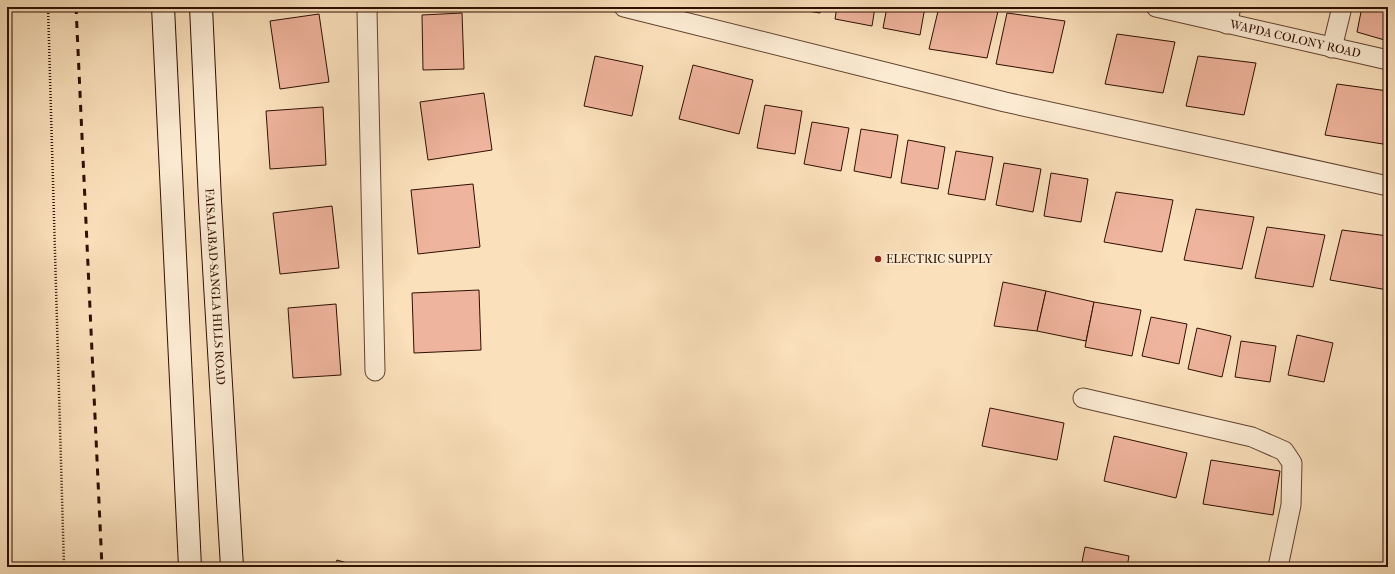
<svg xmlns="http://www.w3.org/2000/svg" width="1395" height="574" font-family="'IM FELL French Canon',serif">
	<style>
		.building { fill: #efb49d; stroke: #300f01 }
		.lines { fill: none; stroke-linecap: round; stroke-linejoin: round }
		.minor-casing { stroke: #624330; stroke-width: 21 }
		.secondary-casing { stroke: #300f01; stroke-width: 24 }
		.path { stroke: #300f01; stroke-width: 2.5; stroke-dasharray: 1 2; stroke-linecap: butt }
		.minor { stroke: #fcebd3; stroke-width: 19 }
		.secondary { stroke: #fcebd3; stroke-width: 22 }
		.rail { stroke: #300f01; stroke-width: 3; stroke-dasharray: 7 7; stroke-linecap: butt }
		.poi-dot { fill: #8f2418; stroke: #fcebd3; stroke-width: 1.5 }
		.labels { text-anchor: middle; dominant-baseline: central; stroke-width: 3.5; stroke-linejoin: round; paint-order: stroke }
		.street-label { font-size: 12px; fill: #300f01; stroke: #fcebd3 }
		.poi-label { font-size: 12px; fill: #300f01; stroke: #fcebd3; text-anchor: start }
	</style>
	<rect width="100%" height="100%" fill="#fae0bb"/>
	<filter id="stains"><feTurbulence type="fractalNoise" baseFrequency=".005" numOctaves="4"/><feColorMatrix values="0 0 0 0 .2 0 0 0 0 .09 0 0 0 0 .02 0 0 0 .5 -.17"/></filter>
	<radialGradient id="worn" r=".72"><stop offset=".6" stop-color="#630" stop-opacity="0"/><stop offset="1" stop-color="#630" stop-opacity=".3"/></radialGradient>
	<g class="building">
		<path d="M783,7H822L820,13Z"/>
		<path d="M837,7H875L872,26L835,19Z"/>
		<path d="M887,7H925L920,35L883,28Z"/>
		<path d="M939,7H999L987,58L929,49Z"/>
		<path d="M1362,7H1388V41L1357,32Z"/>
		<path d="M462,13L464,69L423,70L422,15Z"/>
		<path d="M1007,13L1065,21L1053,73L996,64Z"/>
		<path d="M319,14L329,82L280,89L270,21Z"/>
		<path d="M1117,34L1175,42L1163,93L1105,84Z"/>
		<path d="M595,56L643,66L632,116L584,106Z"/>
		<path d="M1198,56L1256,63L1244,115L1186,106Z"/>
		<path d="M693,65L753,80L739,134L679,119Z"/>
		<path d="M1337,84L1388,91V121L1383,144L1325,135Z"/>
		<path d="M484,93L492,150L428,160L420,102Z"/>
		<path d="M765,105L802,111L795,154L757,148Z"/>
		<path d="M323,107L326,165L270,169L266,111Z"/>
		<path d="M812,122L849,128L841,171L804,164Z"/>
		<path d="M861,129L898,135L891,178L854,171Z"/>
		<path d="M908,140L945,147L938,189L901,183Z"/>
		<path d="M956,151L993,157L985,200L948,194Z"/>
		<path d="M1004,163L1041,169L1033,212L996,205Z"/>
		<path d="M1051,173L1088,179L1081,222L1044,216Z"/>
		<path d="M473,184L480,247L418,254L411,190Z"/>
		<path d="M1116,192L1173,200L1162,252L1104,242Z"/>
		<path d="M332,206L339,268L280,274L273,213Z"/>
		<path d="M1196,209L1254,217L1242,269L1184,260Z"/>
		<path d="M1267,227L1325,235L1313,287L1255,278Z"/>
		<path d="M1342,230L1388,236V290L1330,280Z"/>
		<path d="M1003,282L1046,291L1037,331L994,326Z"/>
		<path d="M479,290L481,350L414,353L412,293Z"/>
		<path d="M1046,291L1094,302L1086,341L1037,331Z"/>
		<path d="M1094,302L1141,310L1132,356L1085,347Z"/>
		<path d="M336,304L341,375L293,378L288,308Z"/>
		<path d="M1151,317L1187,324L1179,364L1142,356Z"/>
		<path d="M1197,328L1231,336L1222,377L1188,369Z"/>
		<path d="M1297,335L1333,343L1324,382L1288,375Z"/>
		<path d="M1241,341L1276,346L1270,382L1235,377Z"/>
		<path d="M990,408L1064,423L1057,460L982,446Z"/>
		<path d="M1114,436L1187,453L1176,498L1104,481Z"/>
		<path d="M1211,460L1280,471L1273,515L1203,504Z"/>
		<path d="M1085,547L1129,556L1127,567H1081Z"/>
		<path d="M337,560L360,567H334Z"/>
	</g>
	<g class="lines">
		<defs>
			<g id="minor">
				<path d="M369,7L367,11L375,371"/>
				<path d="M624,7L1005,102L1388,186"/>
				<path id="s1" d="M1156,7L1388,60"/>
				<path d="M1227,24L1231,7"/>
				<path d="M1332,48L1342,7"/>
				<path d="M1083,398L1252,437L1284,451L1292,463L1291,505L1278,567"/>
			</g>
			<g id="secondary">
				<path d="M163,7L190,567"/>
				<path id="s2" d="M201,7L210,201L232,567"/>
			</g>
		</defs>
		<use href="#minor" class="minor-casing"/>
		<use href="#secondary" class="secondary-casing"/>
		<path class="path" d="M48,7L64,567"/>
		<use href="#minor" class="minor"/>
		<use href="#secondary" class="secondary"/>
		<path class="rail" d="M76,7L102,567"/>
	</g>
	<circle class="poi-dot" cx="878" cy="259" r="4"/>
	<g class="labels">
		<g class="street-label">
			<text stroke="none"><textPath href="#s1" startOffset="143">WAPDA COLONY ROAD</textPath></text>
			<text stroke="none"><textPath href="#s2" startOffset="280">FAISALABAD-SANGLA HILLS ROAD</textPath></text>
		</g>
		<g class="poi-label">
			<text x="886" y="259">ELECTRIC SUPPLY</text>
		</g>
	</g>
	<rect width="1395" height="574" fill="none" stroke="#fae0bb" stroke-width="24"/>
	<rect x="8" y="8" width="1379" height="558" fill="none" stroke="#300f01" stroke-width="2"/>
	<rect x="12" y="12" width="1371" height="550" fill="none" stroke="#300f01"/>
	<rect width="100%" height="100%" filter="url(#stains)"/>
	<rect width="100%" height="100%" fill="url(#worn)"/>
</svg>
